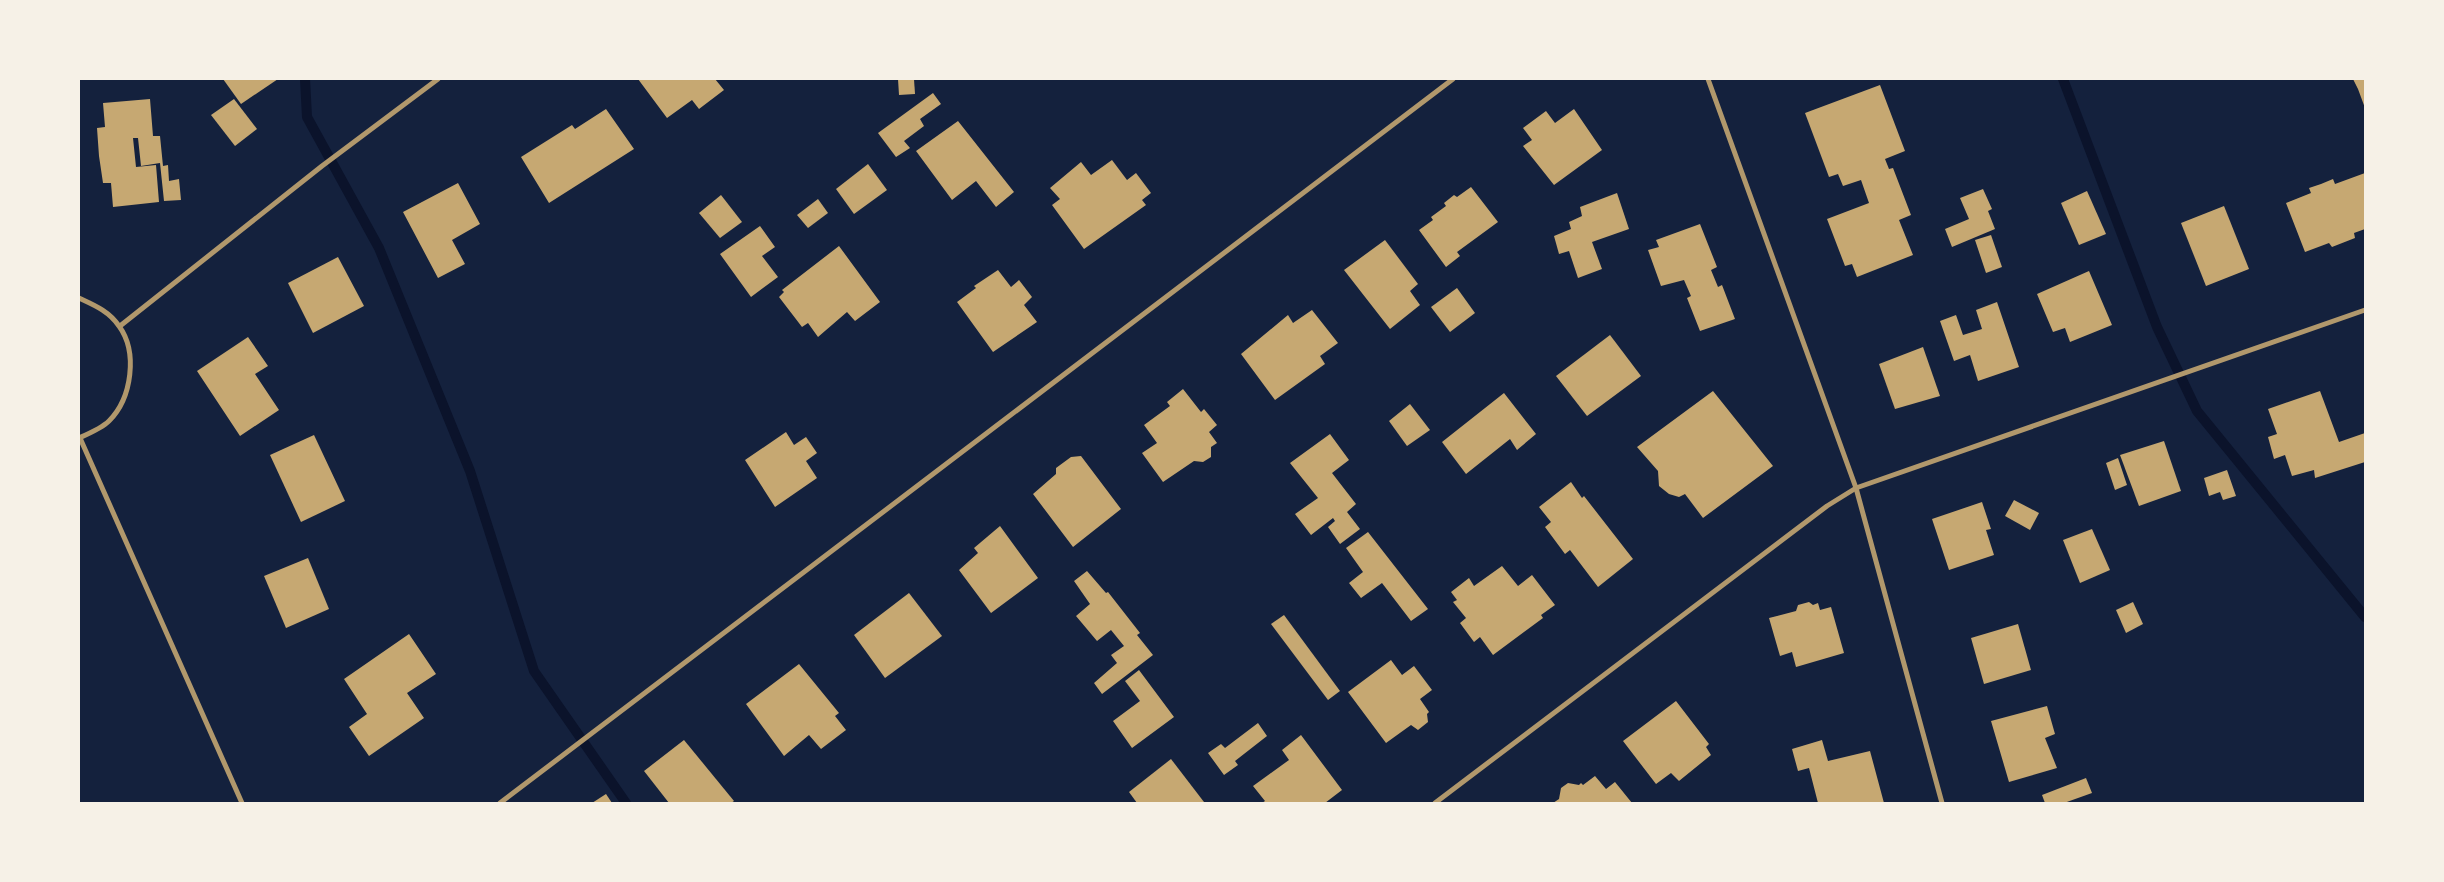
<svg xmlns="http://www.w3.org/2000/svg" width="2444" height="882" font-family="'Zilla Slab',serif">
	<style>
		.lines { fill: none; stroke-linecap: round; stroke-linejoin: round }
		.stream { stroke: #0b132b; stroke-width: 10 }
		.building { fill: #c6a872 }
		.minor { stroke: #b1986c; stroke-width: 5 }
	</style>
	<rect width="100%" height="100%" fill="#14213d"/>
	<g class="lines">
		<g class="stream">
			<path d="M305,79L307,117L379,248L470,471L534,671L626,803"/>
			<path d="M2063,79L2157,327L2197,411L2365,617"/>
		</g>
	</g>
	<g class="building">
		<path d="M223,79H278L241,104Z"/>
		<path d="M638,79H715L724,90L699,109L692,100L667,118Z"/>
		<path d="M898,79H914L915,94L899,95Z"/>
		<path d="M2353,79H2365V108L2358,89Z"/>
		<path d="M1880,85L1905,151L1885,159L1889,169L1893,168L1911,215L1899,220L1913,255L1857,277L1852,264L1845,266L1827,219L1869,203L1861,180L1843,186L1838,174L1829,177L1805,113Z"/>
		<path d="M933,93L941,104L920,119L924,126L904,141L910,148L896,157L878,133Z"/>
		<path d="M150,99L153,136H160L163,166L168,165L169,181L179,179L181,200L164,201L160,163L141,166L138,138H133L136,167L156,165L159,202L113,207L111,183H103L99,156L97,128L105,127L103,103Z"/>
		<path d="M234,99L257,129L235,146L211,115Z"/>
		<path d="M606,109L634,149L549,203L521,157L572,125L575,129Z"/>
		<path d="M1574,109L1602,150L1554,185L1523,146L1532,140L1523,128L1546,111L1555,123Z"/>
		<path d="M958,121L1014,192L996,207L976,181L952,200L916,151Z"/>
		<path d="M1112,160L1127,180L1136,173L1151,193L1142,200L1146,205L1084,249L1052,205L1060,199L1050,188L1081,162L1091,175Z"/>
		<path d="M868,164L887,190L854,214L836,189Z"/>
		<path d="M2365,173V229L2354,233L2355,238L2332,247L2329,243L2305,252L2286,203L2311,193L2309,188L2321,184L2333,179L2335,184Z"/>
		<path d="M458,183L480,224L452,240L465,264L438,278L403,212Z"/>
		<path d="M1471,187L1498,222L1457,252L1460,256L1446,267L1419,230L1433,220L1431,217L1446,206L1444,203L1454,195L1457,197Z"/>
		<path d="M1983,189L1992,209L1988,211L1995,229L1952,247L1945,229L1969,219L1960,198Z"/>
		<path d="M2087,191L2106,234L2079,245L2061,203Z"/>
		<path d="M1617,193L1629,229L1592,242L1602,269L1578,278L1569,251L1559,254L1554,236L1571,229L1569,222L1582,216L1580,207Z"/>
		<path d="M721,195L742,222L720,238L699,213Z"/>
		<path d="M818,199L828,213L808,228L797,215Z"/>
		<path d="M2224,206L2249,269L2206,286L2181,223Z"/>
		<path d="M1700,224L1717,267L1711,270L1718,287L1722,285L1735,319L1700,331L1687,298L1691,296L1684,280L1661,286L1648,250L1659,247L1656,240Z"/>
		<path d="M760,226L775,247L762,256L778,277L751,297L720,254Z"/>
		<path d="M1991,235L2002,267L1986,273L1975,240Z"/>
		<path d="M1385,240L1418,284L1410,291L1420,305L1390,329L1344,270Z"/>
		<path d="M839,246L880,302L855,321L847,312L818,337L808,323L802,327L779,297L784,292L782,290Z"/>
		<path d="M338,257L364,306L313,333L288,283Z"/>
		<path d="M998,270L1011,287L1019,280L1032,297L1024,305L1037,322L993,352L957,302L976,288L974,286Z"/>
		<path d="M2089,271L2112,325L2070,342L2065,328L2053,332L2037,294Z"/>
		<path d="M1457,288L1475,313L1450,332L1431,307Z"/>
		<path d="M1997,302L2019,367L1978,381L1970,355L1954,361L1940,321L1956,315L1963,335L1982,329L1976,310Z"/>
		<path d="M1312,310L1338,343L1320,356L1325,364L1275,400L1241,354L1288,315L1293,323Z"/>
		<path d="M1610,335L1641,376L1587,416L1556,376Z"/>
		<path d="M248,337L268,366L255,374L279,410L240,436L197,371Z"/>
		<path d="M1923,347L1940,396L1895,409L1879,364Z"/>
		<path d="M1183,389L1201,412L1204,409L1217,425L1209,432L1217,443L1211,447V457L1203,462L1194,461L1163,482L1142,453L1157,443L1144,425L1170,406L1167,402Z"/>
		<path d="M1713,391L1773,466L1703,518L1685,494L1679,497L1669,494L1659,486L1658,471L1637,447Z"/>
		<path d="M2320,391L2339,442L2365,433V462L2315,478L2314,470L2292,476L2285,455L2274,459L2268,437L2277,434L2268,409Z"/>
		<path d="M1504,393L1536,434L1517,450L1510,439L1466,474L1442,442Z"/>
		<path d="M1410,404L1430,430L1407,446L1389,421Z"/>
		<path d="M786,432L794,445L806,437L817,453L806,461L817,478L775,507L745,460Z"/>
		<path d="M1330,434L1349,460L1332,473L1356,504L1347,512L1360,529L1340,544L1328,527L1335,521L1333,518L1311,535L1295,514L1318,498L1290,463Z"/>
		<path d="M314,435L345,501L301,522L270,455Z"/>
		<path d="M2164,441L2181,491L2139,506L2120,455Z"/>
		<path d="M1081,456L1121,509L1073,547L1033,494L1056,474V468L1071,457Z"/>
		<path d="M2118,458L2127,485L2115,490L2106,463Z"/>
		<path d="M2227,470L2236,496L2223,500L2220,492L2209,496L2204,478Z"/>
		<path d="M1571,482L1582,498L1584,496L1633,559L1598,587L1570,550L1565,554L1545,527L1551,522L1539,507Z"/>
		<path d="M2014,500L2039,513L2030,530L2005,516Z"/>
		<path d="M1982,502L1991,529L1986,530L1994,555L1949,570L1932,519Z"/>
		<path d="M1000,526L1038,578L991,613L959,570L978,553L974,548Z"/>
		<path d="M2092,529L2110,570L2080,583L2063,540Z"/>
		<path d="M1368,532L1428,609L1411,621L1382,583L1361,598L1349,583L1363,572L1346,548Z"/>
		<path d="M308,558L329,609L286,628L264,576Z"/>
		<path d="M1502,566L1518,586L1532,575L1555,605L1541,615L1543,618L1493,655L1480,637L1474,642L1460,623L1466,618L1453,602L1457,600L1451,592L1469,578L1474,586Z"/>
		<path d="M1087,571L1106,593L1108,592L1140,633L1137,635L1153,655L1102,694L1094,683L1117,663L1111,655L1124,646L1111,630L1097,641L1076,616L1090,604L1074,581Z"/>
		<path d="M909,593L942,636L885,678L854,635Z"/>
		<path d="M1809,602L1813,605L1818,603L1820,610L1831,607L1844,653L1796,667L1792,652L1780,656L1769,618L1796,611L1798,605Z"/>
		<path d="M2133,602L2143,624L2126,633L2116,610Z"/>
		<path d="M1284,615L1340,691L1328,700L1271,624Z"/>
		<path d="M2018,624L2031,670L1984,684L1971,638Z"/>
		<path d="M409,634L436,674L407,693L424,718L369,756L349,727L367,714L344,679Z"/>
		<path d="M1391,660L1402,675L1414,666L1432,690L1420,699L1429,712L1427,714L1428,722L1418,730L1411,725L1386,743L1348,692Z"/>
		<path d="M799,664L839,713L835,716L846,730L821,749L809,735L784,756L746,704Z"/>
		<path d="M1139,670L1174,717L1132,748L1113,721L1140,701L1125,681Z"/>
		<path d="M1676,701L1709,744L1706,747L1711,755L1679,781L1671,773L1656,784L1623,741Z"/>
		<path d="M2047,706L2055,734L2045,738L2057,768L2009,782L1991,721Z"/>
		<path d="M1258,723L1267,736L1235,761L1238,765L1224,775L1208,753L1221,744L1225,748Z"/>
		<path d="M1301,735L1342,790L1325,803H1262L1265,801L1253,786L1289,760L1282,750Z"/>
		<path d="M684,740L734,801L731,803H669L644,771Z"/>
		<path d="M1822,740L1828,761L1870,751L1884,803H1818L1809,768L1798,771L1792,749Z"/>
		<path d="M1171,759L1204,802L1137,803L1129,792Z"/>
		<path d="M1595,776L1606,789L1615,782L1632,803H1553L1559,799L1561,788L1568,783L1579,785L1581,783L1583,785Z"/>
		<path d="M2086,778L2092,793L2064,803H2045L2042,795Z"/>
		<path d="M606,794L612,803H592Z"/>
	</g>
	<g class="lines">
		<g class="minor">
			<path d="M1708,79L1856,488L1942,803"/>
			<path d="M79,298C94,305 109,311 119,326C138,352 132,398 109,421C102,428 88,434 79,438"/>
			<path d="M120,326L322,166L438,79"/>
			<path d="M80,438L242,803"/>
			<path d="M500,803L1453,79"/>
			<path d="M1435,803L1827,506L1856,488L2365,310"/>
		</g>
	</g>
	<rect width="2444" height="882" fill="none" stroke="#f6f1e7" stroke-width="160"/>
</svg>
